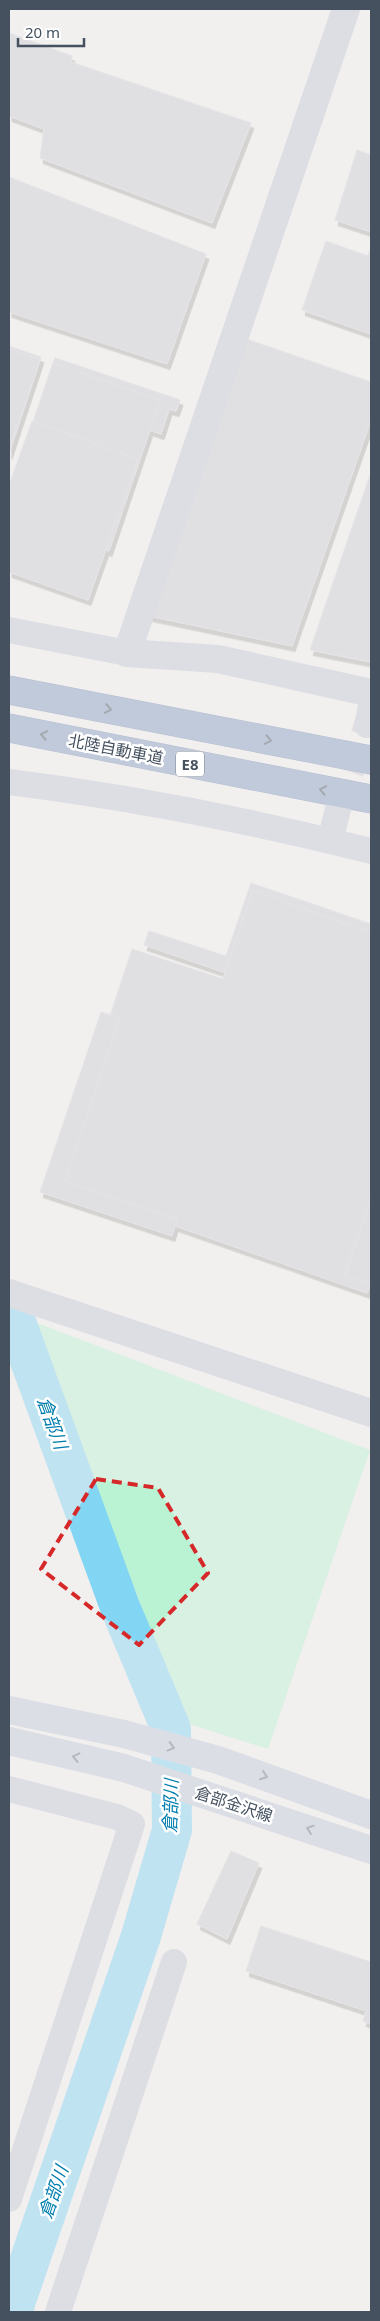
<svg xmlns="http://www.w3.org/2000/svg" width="380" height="2321" font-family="'Noto Sans','Noto Sans JP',sans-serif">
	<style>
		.green { fill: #baf3d4 }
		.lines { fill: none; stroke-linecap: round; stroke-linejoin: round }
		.river { stroke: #83d5f4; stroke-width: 40 }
		.building { fill: #cbced4; stroke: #d3d5db; filter: url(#shadow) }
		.minor-tunnel { stroke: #cfcfd2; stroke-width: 26; stroke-dasharray: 26 13; stroke-linecap: butt }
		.motorway-casing { stroke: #6e88ae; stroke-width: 29 }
		.minor { stroke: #c2cad6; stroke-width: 26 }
		.tertiary { stroke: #c2cad6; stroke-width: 28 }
		.secondary { stroke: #c0cbda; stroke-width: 28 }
		.motorway { stroke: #839dc3; stroke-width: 28 }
		.oneway { stroke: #485564 }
		.oneway2 { stroke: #6a7684 }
		.marked { fill: none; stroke: #d62828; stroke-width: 4; stroke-dasharray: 10 6; stroke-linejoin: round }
		.labels { text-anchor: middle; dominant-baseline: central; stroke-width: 5; stroke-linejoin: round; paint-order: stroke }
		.shield { fill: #fff; stroke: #7d858f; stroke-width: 1 }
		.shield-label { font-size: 15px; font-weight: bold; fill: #45515f }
		.street-label { font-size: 16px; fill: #45515f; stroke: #fff }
		.water-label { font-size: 18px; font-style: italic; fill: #017eaf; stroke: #fff }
	</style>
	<defs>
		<filter id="shadow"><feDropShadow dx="3" dy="5.5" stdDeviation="0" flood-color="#0004"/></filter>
	</defs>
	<rect width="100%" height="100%" fill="#f2efef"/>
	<path class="green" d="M32,1321L370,1450L268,1749L186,1723Z"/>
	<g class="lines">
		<path class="river" d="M9,1303L120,1607L171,1729L172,1830L141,1936L12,2312"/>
	</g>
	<g class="building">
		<path d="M9,33L72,56L71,62L251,123L212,223L40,158L44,129L9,116Z"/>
		<path d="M357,150L371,155V232L335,220Z"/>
		<path d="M9,177L206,254L167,364L9,312Z"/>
		<path d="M326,241L368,256L371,247V334L302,310Z"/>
		<path d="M229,333L371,382V420L292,646L135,613Z"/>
		<path d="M9,346L41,357L9,454Z"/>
		<path d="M9,348L40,360L9,448Z"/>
		<path d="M55,358L180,400L176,411L169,409L161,434L72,404L71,407L57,403L58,399L43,393Z"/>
		<path d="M55,358L180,400L176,411L169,409L161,434L72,404L71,407L57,403L58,399L43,393Z"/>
		<path d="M53,363L160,400L109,551L31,524L24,546L19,544L16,553L9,551V493Z"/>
		<path d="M32,421L138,459L88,600L9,572V485Z"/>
		<path d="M371,472V662L310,650Z"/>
		<path d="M251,883L371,924V1022L144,945L149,931L226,956Z"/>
		<path d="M253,890L371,933V1282L367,1293L55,1184L132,949L223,979Z"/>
		<path d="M101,1012L120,1018L65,1181L177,1219L172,1236L40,1192Z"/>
		<path d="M371,1196V1276L369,1284L344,1276Z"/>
		<path d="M231,1851L259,1863L227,1939L197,1924Z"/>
		<path d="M261,1926L371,1962V2024L363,2021L366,2011L246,1971Z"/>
	</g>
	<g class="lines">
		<path class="minor-tunnel" d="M338,809L367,725"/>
		<defs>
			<g id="motorway">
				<path d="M9,690L371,760"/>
				<path d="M9,728L371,799"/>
			</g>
		</defs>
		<use href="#motorway" class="motorway-casing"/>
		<g class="minor">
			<path d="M9,630L127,653"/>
			<path d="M367,725L371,707"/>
			<path d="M9,782C130,797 252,821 371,851"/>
			<path d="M330,841L338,809"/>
			<path d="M9,1789L117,1817L132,1824L9,2199"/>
			<path d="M58,2312L174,1962"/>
		</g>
		<g class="tertiary">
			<path d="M346,9L127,653L218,659L371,693"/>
			<path d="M9,1293L371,1413"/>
		</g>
		<g class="secondary">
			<path d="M9,1710L124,1734L218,1760L371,1815"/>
			<path d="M9,1741L124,1768L371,1850"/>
		</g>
		<use href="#motorway" class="motorway"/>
	</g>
	<defs><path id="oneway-chevron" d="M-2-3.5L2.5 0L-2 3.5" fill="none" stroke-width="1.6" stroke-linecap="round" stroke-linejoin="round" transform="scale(1.25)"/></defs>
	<g class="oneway">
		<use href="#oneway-chevron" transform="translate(108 709) rotate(11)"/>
		<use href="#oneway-chevron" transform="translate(44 735) rotate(-169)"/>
		<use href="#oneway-chevron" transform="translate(268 740) rotate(11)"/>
		<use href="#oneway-chevron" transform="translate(323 790) rotate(-169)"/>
	</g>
	<g class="oneway2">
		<use href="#oneway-chevron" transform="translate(171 1747) rotate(15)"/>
		<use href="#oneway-chevron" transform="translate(76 1757) rotate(-167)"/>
		<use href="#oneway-chevron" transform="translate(264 1776) rotate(20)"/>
		<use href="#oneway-chevron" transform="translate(310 1829) rotate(-161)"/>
	</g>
	<path d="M0 0H380V2321H0ZM96,1479L158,1488L208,1573L139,1645L41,1569Z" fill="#f2efef" fill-opacity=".55" fill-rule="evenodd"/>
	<path class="marked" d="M96,1479L158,1488L208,1573L139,1645L41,1569Z"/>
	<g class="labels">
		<rect class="shield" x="176" y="751.5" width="28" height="25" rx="4"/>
		<g class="shield-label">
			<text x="190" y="764">E8</text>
		</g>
		<g class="street-label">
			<text transform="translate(116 749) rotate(11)">北陸自動車道</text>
			<text transform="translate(234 1804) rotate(18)">倉部金沢線</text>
		</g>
		<g class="water-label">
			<text transform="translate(53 1423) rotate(70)">倉部川</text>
			<text transform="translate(170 1806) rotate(-88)">倉部川</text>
			<text transform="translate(53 2192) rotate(-71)">倉部川</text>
		</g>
	</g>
	<rect width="380" height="2321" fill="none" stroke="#45515f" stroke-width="20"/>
	<path d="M18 38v8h66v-8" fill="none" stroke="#45515f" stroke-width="2.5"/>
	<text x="25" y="38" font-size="15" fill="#45515f" stroke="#ffffff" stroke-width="4" paint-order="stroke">20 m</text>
</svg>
